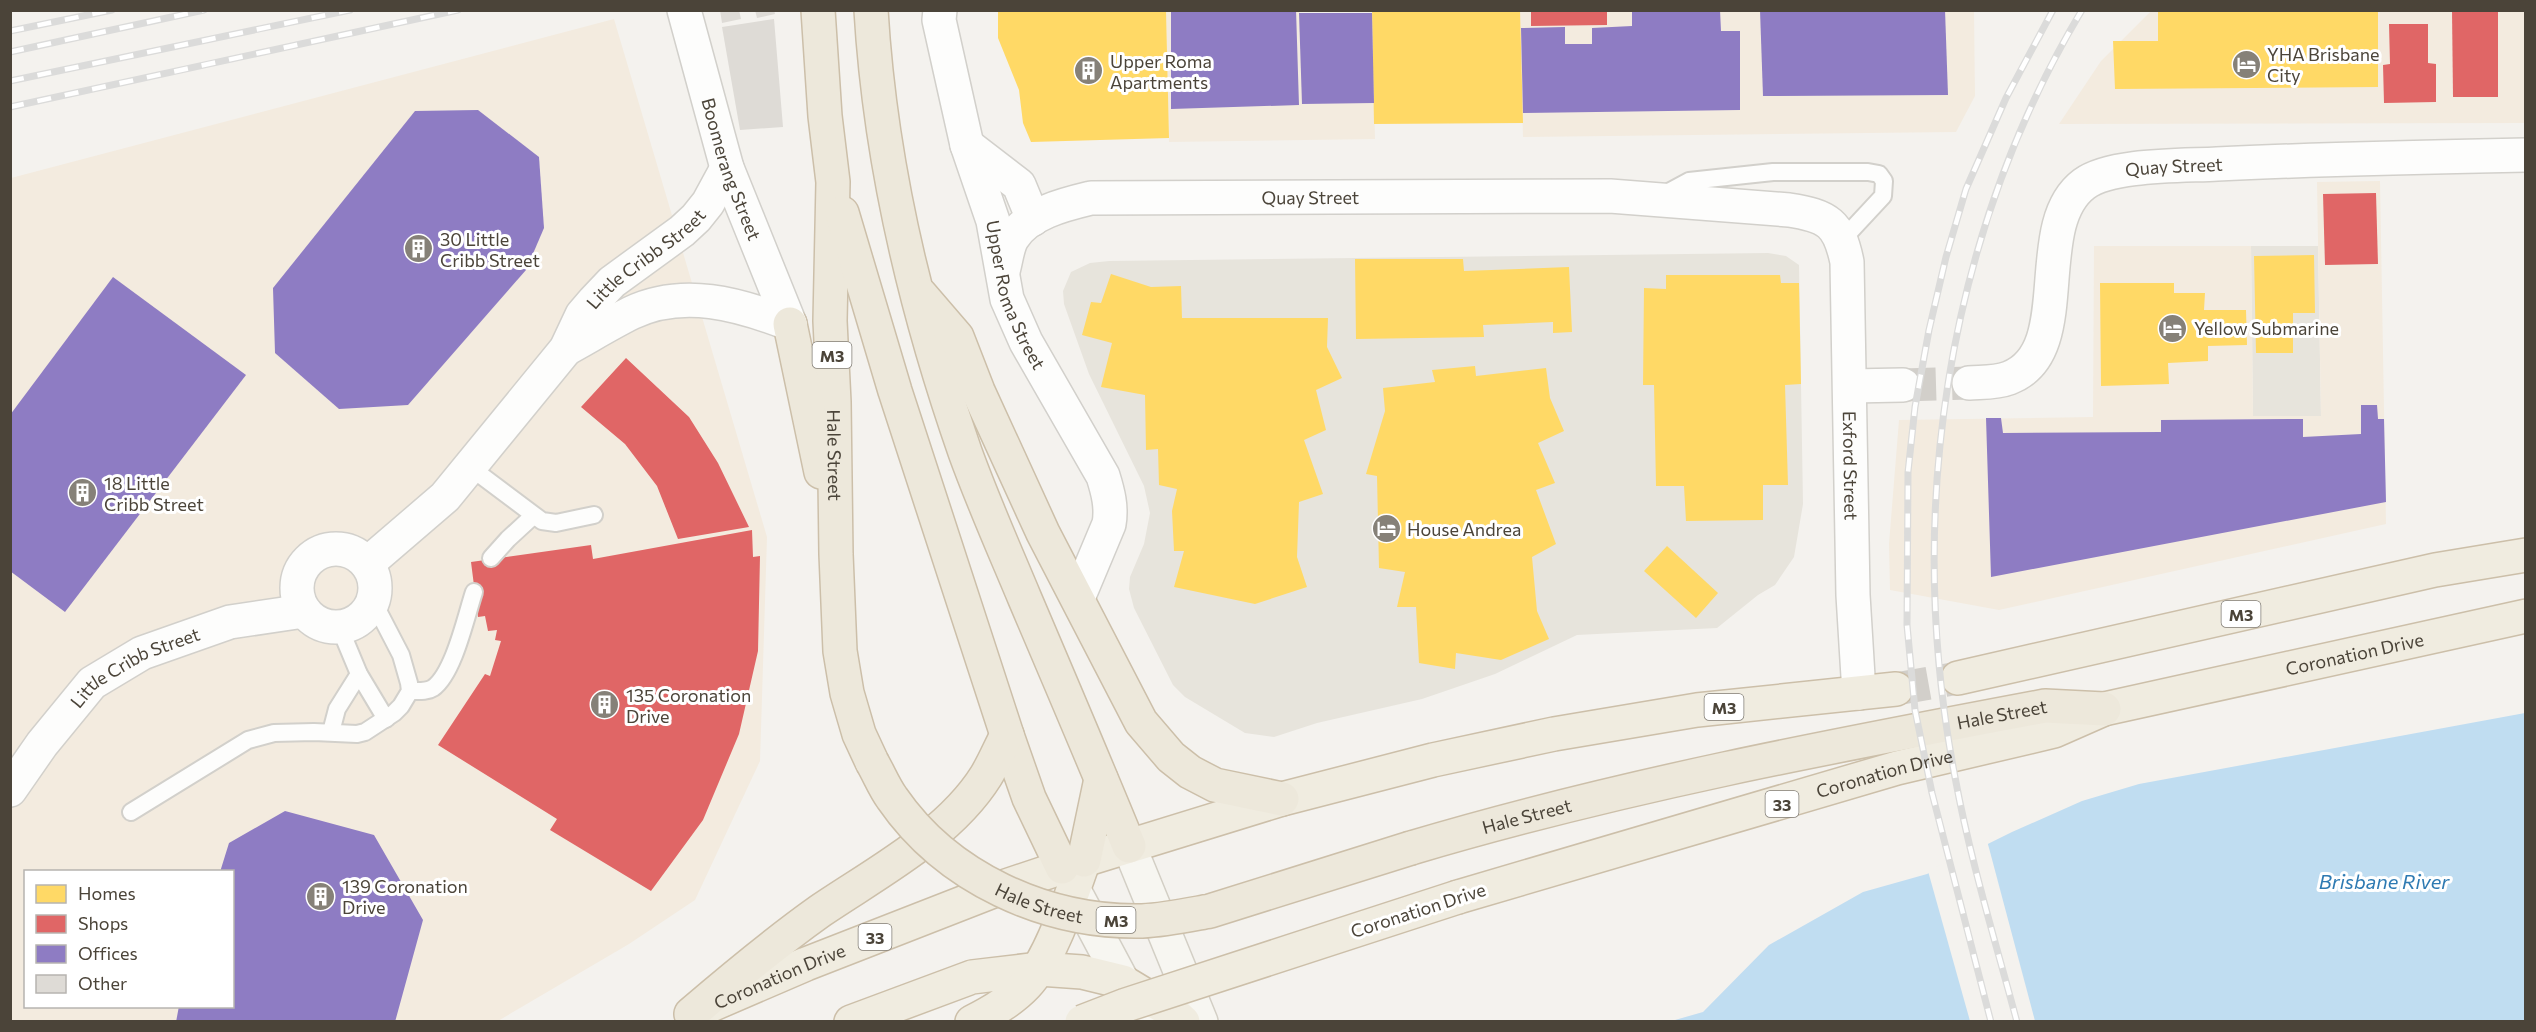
<svg xmlns="http://www.w3.org/2000/svg" width="2536" height="1032" font-family="Commissioner,sans-serif">
	<style>
		.residential { fill: #e7e4dc }
		.commercial { fill: #f3ebdf; fill-rule: evenodd }
		.water { fill: #c0ddf1 }
		.pier { fill: #f4f2ee }
		.homes { fill: #ffd966 }
		.shops { fill: #e06666 }
		.offices { fill: #8e7cc3 }
		.building { fill: #dedbd6 }
		.lines { fill: none; stroke-linecap: round; stroke-linejoin: round }
		.minor-tunnel { stroke: #d2cfca; stroke-width: 33; stroke-dasharray: 33 16; stroke-linecap: butt }
		.trunk-tunnel { stroke: #d2cfca; stroke-width: 33; stroke-dasharray: 33 16; stroke-linecap: butt }
		.service-casing { stroke: #d2d0cb; stroke-width: 20 }
		.minor-casing { stroke: #d2d0cb; stroke-width: 36 }
		.secondary-casing { stroke: #d3cfc5; stroke-width: 36 }
		.trunk-casing { stroke: #ccbfa9; stroke-width: 36 }
		.motorway-casing { stroke: #ccbfa9; stroke-width: 36 }
		.service { stroke: #fdfdfc; stroke-width: 16 }
		.minor { stroke: #fdfdfc; stroke-width: 33 }
		.secondary { stroke: #f7f6f1; stroke-width: 33 }
		.trunk { stroke: #f0ece0; stroke-width: 33 }
		.motorway { stroke: #ede8db; stroke-width: 33 }
		.rail-casing { stroke: #dbdbda; stroke-width: 7 }
		.rail { stroke: #fff; stroke-width: 4.5; stroke-dasharray: 14; stroke-linecap: butt }
		.trunk-bridge-casing { stroke: #ccbfa9; stroke-width: 36; stroke-linecap: butt }
		.motorway-bridge-casing { stroke: #ccbfa9; stroke-width: 36; stroke-linecap: butt }
		.trunk-bridge { stroke: #f0ece0; stroke-width: 33 }
		.motorway-bridge { stroke: #ede8db; stroke-width: 33 }
		.labels { text-anchor: middle; dominant-baseline: central; stroke-width: 6; stroke-linejoin: round; paint-order: stroke }
		.shield { fill: #fff; stroke: #817c74; stroke-width: 1.5 }
		.shield-label { font-size: 16px; font-weight: bold; fill: #4b4439 }
		.poi-label { font-size: 18px; fill: #4b4439; stroke: #fff; text-anchor: start }
		.street-label { font-size: 18px; fill: #4b4439; stroke: #fff }
		.water-label { font-size: 20px; font-style: italic; fill: #2e7ab2; stroke: #fff }
	</style>
	<rect width="100%" height="100%" fill="#f4f2ee"/>
	<g class="residential">
		<path d="M2251,246H2318L2321,417H2253Z"/>
		<path d="M1768,253L1786,256L1799,265L1803,504L1794,557L1775,585L1758,595L1717,628L1577,635L1495,674L1422,699L1317,723L1274,737L1245,733L1185,697L1173,685L1134,608L1129,589L1130,577L1144,544L1150,513L1144,486L1089,374L1064,304L1063,291L1071,272L1090,263L1109,261Z"/>
	</g>
	<g class="commercial">
		<path d="M1299,10L1300,13H1372L1375,139L1169,142L1166,11Z"/>
		<path d="M1520,11H1974L1975,96L1956,132L1523,137Z"/>
		<path d="M2151,11H2525V123L2059,124L2101,61Z"/>
		<path d="M614,19L767,537L760,761L695,900L629,944L498,1021L11,1022V178ZM26,872H232V1006H26Z"/>
		<path d="M2380,181L2386,524L1999,610L1890,590L1889,544L1899,420L2093,417L2094,246H2251L2253,416H2321L2317,182Z"/>
	</g>
	<path class="water" d="M2525,713V1021L1668,1022L1703,1012L1769,945L1863,892L1927,874L2012,832L2082,801L2139,784Z"/>
	<path class="pier" d="M1987,841L1989,848L2035,1021H1970L1928,871Z"/>
	<g class="homes">
		<path d="M998,10H1166L1169,138L1031,142L1023,123L1019,90L998,38Z"/>
		<path d="M1372,10H1520L1523,123L1374,124Z"/>
		<path d="M2158,10H2378V87L2115,89L2113,41H2158Z"/>
		<path d="M2314,255L2315,313H2293V353H2256L2254,256Z"/>
		<path d="M1355,259H1463L1464,271L1569,267L1572,332L1553,333V322L1483,325L1484,337L1356,339Z"/>
		<path d="M1111,274L1151,287L1181,286L1182,318H1328L1327,347L1342,378L1316,390L1326,430L1304,440L1323,494L1299,502L1297,557L1307,587L1255,604L1174,587L1184,551H1174L1172,511L1177,489L1159,485L1158,449L1146,450L1145,395L1101,387L1112,343L1082,335L1091,302L1101,303Z"/>
		<path d="M1666,275H1780L1781,283H1799L1801,384L1785,385L1788,485H1763V520L1686,521L1684,486H1656L1654,385H1643L1644,288L1666,289Z"/>
		<path d="M2100,283H2174V293H2205L2204,310H2246L2247,345L2208,346V361L2168,363L2169,384L2101,386Z"/>
		<path d="M1475,366L1476,376L1546,368L1550,398L1564,431L1538,443L1555,483L1536,490L1556,544L1532,557L1537,611L1549,639L1501,660L1456,653L1455,669L1419,663L1416,607H1397L1405,572L1379,568L1377,476L1366,474L1385,411L1383,388L1435,382L1432,370Z"/>
		<path d="M1667,546L1718,593L1696,618L1644,571Z"/>
	</g>
	<g class="shops">
		<path d="M1531,10H1607V25L1531,26Z"/>
		<path d="M2452,10H2498V97H2453Z"/>
		<path d="M2389,24H2428V63L2436,64V102L2384,103L2383,65L2390,64Z"/>
		<path d="M2376,193L2378,264L2325,265L2323,194Z"/>
		<path d="M626,358L689,417L718,463L749,527L678,539L657,486L625,444L581,407Z"/>
		<path d="M752,530L753,557L760,556L758,651L739,734L703,820L651,891L550,830L557,819L438,745L485,674L490,676L501,641L495,640L497,630L488,631L485,616L478,617L471,562L591,545L593,559Z"/>
	</g>
	<g class="offices">
		<path d="M1171,10H1296L1299,105L1171,109Z"/>
		<path d="M1632,10H1720L1721,31H1740V110L1523,113L1521,28L1565,27V44H1592V28L1632,26Z"/>
		<path d="M1760,10H1945L1948,95L1763,96Z"/>
		<path d="M1299,13H1372L1374,103L1302,104Z"/>
		<path d="M478,110L539,157L544,228L526,270L408,405L339,409L275,353L273,288L415,111Z"/>
		<path d="M113,277L246,375L65,612L10,571V415Z"/>
		<path d="M2361,405H2377L2378,419H2384L2386,502L1991,577L1986,418H2001L2003,433L2161,432V420L2303,419V437L2361,434Z"/>
		<path d="M285,811L374,835L423,920L395,1022H176L179,1006H232V872H220L229,843Z"/>
	</g>
	<g class="building">
		<path d="M720,10H739L741,19L722,23Z"/>
		<path d="M755,10H774L775,14L757,18Z"/>
		<path d="M774,19L783,127L740,130L722,27Z"/>
	</g>
	<g class="lines">
		<path class="minor-tunnel" d="M1903,385L1969,383"/>
		<path class="trunk-tunnel" d="M1896,689L1958,678"/>
		<defs>
			<g id="service">
				<path d="M1663,195L1689,181L1773,172H1868L1879,174L1884,181L1883,196L1843,239"/>
				<path d="M470,467L542,521L556,523L594,515"/>
				<path d="M491,558L508,539L533,516"/>
				<path d="M339,626L359,674L386,719"/>
				<path d="M410,691C418,691 427,692 433,688C454,673 466,616 474,592"/>
				<path d="M331,732L337,709L359,674"/>
				<path d="M131,812L248,740L274,733L314,732L357,734L365,732L394,713L401,706L410,691L409,683L401,655L373,601"/>
			</g>
			<g id="minor">
				<path id="s1" d="M684,10L727,168L790,324"/>
				<path id="s2" d="M940,10L939,20L967,145L993,221L1007,299L1026,342L1103,476C1108,492 1112,507 1109,524L1078,598"/>
				<path d="M967,145L1019,185L1033,219"/>
				<path id="s3" d="M1003,271C1006,261 1007,248 1012,239C1027,213 1066,204 1091,198L1610,196L1789,210C1828,216 1839,223 1847,262L1853,595L1859,693"/>
				<path d="M566,349C588,337 609,324 631,313C683,288 739,304 790,324"/>
				<path id="s4" d="M1969,383C1982,382 1996,383 2009,378C2078,352 2028,226 2084,184C2111,164 2183,166 2217,164C2320,159 2423,157 2526,155"/>
				<path d="M1851,386L1903,385"/>
				<circle cx="336" cy="588" r="39"/>
				<path id="s5" d="M367,564L445,497L566,349L582,315L594,301L612,282L682,231L696,218L708,203L727,168"/>
				<path id="s6" d="M10,790L42,744L92,683L142,653L230,622L304,611"/>
			</g>
			<g id="secondary">
				<path d="M1129,846L1201,1022"/>
				<path d="M1077,896L1144,1022"/>
			</g>
			<g id="trunk">
				<path d="M1958,678L2435,570L2526,555"/>
				<path id="s7" d="M1458,897L1897,768L2054,731L2104,709L2526,616"/>
				<path id="s8" d="M704,1008L806,964L1006,886L1084,860L1282,799L1433,760L1554,734L1697,710L1896,689"/>
				<path d="M851,1022L972,977L1039,969L1082,972L1123,982L1171,1011L1183,1022"/>
				<path d="M972,1022C992,1012 1011,1001 1026,985C1051,959 1071,895 1084,860"/>
			</g>
			<g id="motorway">
				<path id="s9" d="M818,10L825,116L833,182L830,321L834,402L836,554L840,651L847,693L859,734L872,762"/>
				<path d="M871,10C880,162 915,309 965,452C983,502 1005,551 1025,599C1060,681 1095,763 1129,846"/>
				<path d="M842,213L895,391L1007,735L1029,798L1062,867"/>
				<path d="M920,294L957,337L978,391L1043,533L1141,722L1171,757L1190,772L1215,785L1282,799"/>
				<path d="M790,324L821,472"/>
				<path id="s10" d="M1411,848C1619,786 1832,746 2045,706L2104,709"/>
				<path d="M1084,860L1101,779"/>
				<path d="M691,1014C733,978 775,943 820,911C876,873 949,835 986,776C994,763 1000,748 1007,735"/>
			</g>
		</defs>
		<use href="#service" class="service-casing"/>
		<use href="#minor" class="minor-casing"/>
		<use href="#secondary" class="secondary-casing"/>
		<use href="#trunk" class="trunk-casing"/>
		<use href="#motorway" class="motorway-casing"/>
		<use href="#service" class="service"/>
		<use href="#minor" class="minor"/>
		<use href="#secondary" class="secondary"/>
		<use href="#trunk" class="trunk"/>
		<use href="#motorway" class="motorway"/>
		<defs>
			<g id="rail">
				<path d="M10,31L112,10"/>
				<path d="M10,52L204,10"/>
				<path d="M10,81L350,10"/>
				<path d="M10,107L458,10"/>
				<path d="M1991,1022L1932,793L1915,710L1907,625L1908,472L1915,407L1929,330L1946,257L1966,189L2006,98L2053,10"/>
				<path d="M2017,1022C1995,940 1970,859 1955,777C1905,516 1945,239 2082,10"/>
			</g>
		</defs>
		<use href="#rail" class="rail-casing"/>
		<use href="#rail" class="rail"/>
		<defs>
			<path id="trunk-bridge" d="M1082,1022L1126,1005L1458,897"/>
			<g id="motorway-bridge">
				<path id="s11" d="M872,762C879,774 884,787 892,798C947,878 1046,923 1142,921C1165,920 1188,915 1210,911L1411,848"/>
			</g>
		</defs>
		<use href="#trunk-bridge" class="trunk-bridge-casing"/>
		<use href="#motorway-bridge" class="motorway-bridge-casing"/>
		<use href="#trunk-bridge" class="trunk-bridge"/>
		<use href="#motorway-bridge" class="motorway-bridge"/>
	</g>
	<defs>
		<symbol id="hotel-disc" viewBox="-11 -11 22 22"><circle r="9.5" fill="#868178" stroke="#fff"/><path d="M-6-4.5h1.5V1H6V5H4.5V3h-9V5H-6ZM-4 0a1.8 1.8 0 1 1 3.6 0ZM.5 0V-2.5h3Q6-2.5 6 0Z" fill="#fff"/></symbol>
		<symbol id="building-disc" viewBox="-11 -11 22 22"><circle r="9.5" fill="#868178" stroke="#fff"/><path d="M-4-6H4V6H1V3H-1V6H-4ZM-2.5-4.3h1.7v1.8h-1.7ZM.8-4.3h1.7v1.8H.8ZM-2.5-1h1.7V.8h-1.7ZM.8-1h1.7V.8H.8Z" fill="#fff"/></symbol>
	</defs>
	<g fill-rule="evenodd">
		<use href="#hotel-disc" x="2230" y="48" width="33" height="33"/>
		<use href="#building-disc" x="1072" y="54" width="33" height="33"/>
		<use href="#building-disc" x="402" y="232" width="33" height="33"/>
		<use href="#hotel-disc" x="2156" y="312" width="33" height="33"/>
		<use href="#building-disc" x="66" y="476" width="33" height="33"/>
		<use href="#hotel-disc" x="1370" y="512" width="33" height="33"/>
		<use href="#building-disc" x="588" y="688" width="33" height="33"/>
		<use href="#building-disc" x="304" y="880" width="33" height="33"/>
	</g>
	<g class="labels">
		<g class="shield">
			<rect x="812.5" y="342" width="39" height="26" rx="4.5"/>
			<rect x="2221.5" y="601" width="39" height="26" rx="4.5"/>
			<rect x="1704.5" y="694" width="39" height="26" rx="4.5"/>
			<rect x="1765.5" y="791" width="33" height="26" rx="4.5"/>
			<rect x="1096.5" y="907" width="39" height="26" rx="4.5"/>
			<rect x="858.5" y="924" width="33" height="26" rx="4.5"/>
		</g>
		<g class="shield-label">
			<text x="832" y="355">M3</text>
			<text x="2241" y="614">M3</text>
			<text x="1724" y="707">M3</text>
			<text x="1782" y="804">33</text>
			<text x="1116" y="920">M3</text>
			<text x="875" y="937">33</text>
		</g>
		<g class="poi-label">
			<text x="2267" y="54">YHA Brisbane<tspan x="2267" dy="21">City</tspan></text>
			<text x="1110" y="61">Upper Roma<tspan x="1110" dy="21">Apartments</tspan></text>
			<text x="440" y="239">30 Little<tspan x="440" dy="21">Cribb Street</tspan></text>
			<text x="2194" y="328">Yellow Submarine</text>
			<text x="104" y="483">18 Little<tspan x="104" dy="21">Cribb Street</tspan></text>
			<text x="1407" y="529">House Andrea</text>
			<text x="626" y="695">135 Coronation<tspan x="626" dy="21">Drive</tspan></text>
			<text x="342" y="886">139 Coronation<tspan x="342" dy="21">Drive</tspan></text>
		</g>
		<g class="street-label">
			<text stroke="none"><textPath href="#s4" startOffset="351">Quay Street</textPath></text>
			<text stroke="none"><textPath href="#s1" startOffset="166">Boomerang Street</textPath></text>
			<text stroke="none"><textPath href="#s3" startOffset="344">Quay Street</textPath></text>
			<text stroke="none"><textPath href="#s5" startOffset="417">Little Cribb Street</textPath></text>
			<text stroke="none"><textPath href="#s2" startOffset="296">Upper Roma Street</textPath></text>
			<text stroke="none"><textPath href="#s9" startOffset="446">Hale Street</textPath></text>
			<text stroke="none"><textPath href="#s3" startOffset="1113">Exford Street</textPath></text>
			<text stroke="none"><textPath href="#s7" startOffset="930">Coronation Drive</textPath></text>
			<text stroke="none"><textPath href="#s6" startOffset="180">Little Cribb Street</textPath></text>
			<text stroke="none"><textPath href="#s10" startOffset="606">Hale Street</textPath></text>
			<text stroke="none"><textPath href="#s7" startOffset="444">Coronation Drive</textPath></text>
			<text stroke="none"><textPath href="#s10" startOffset="120">Hale Street</textPath></text>
			<text stroke="none"><textPath href="#s11" startOffset="226">Hale Street</textPath></text>
			<text transform="translate(1418 910) rotate(-18)">Coronation Drive</text>
			<text stroke="none"><textPath href="#s8" startOffset="82">Coronation Drive</textPath></text>
		</g>
		<g class="water-label">
			<text x="2384" y="881">Brisbane River</text>
		</g>
	</g>
	<rect width="2536" height="1032" fill="none" stroke="#4b4439" stroke-width="24"/>
	<rect x="24" y="870" width="210" height="138" fill="#ffffff" stroke="#b7b4b0" stroke-width="1.5"/>
	<rect x="36" y="885" width="30" height="18" fill="#ffd966" stroke="#b7b4b0" stroke-width="1.5"/>
	<text x="78" y="900" font-size="18" fill="#4b4439">Homes</text>
	<rect x="36" y="915" width="30" height="18" fill="#e06666" stroke="#b7b4b0" stroke-width="1.5"/>
	<text x="78" y="930" font-size="18" fill="#4b4439">Shops</text>
	<rect x="36" y="945" width="30" height="18" fill="#8e7cc3" stroke="#b7b4b0" stroke-width="1.5"/>
	<text x="78" y="960" font-size="18" fill="#4b4439">Offices</text>
	<rect x="36" y="975" width="30" height="18" fill="#dedbd6" stroke="#b7b4b0" stroke-width="1.5"/>
	<text x="78" y="990" font-size="18" fill="#4b4439">Other</text>
</svg>
